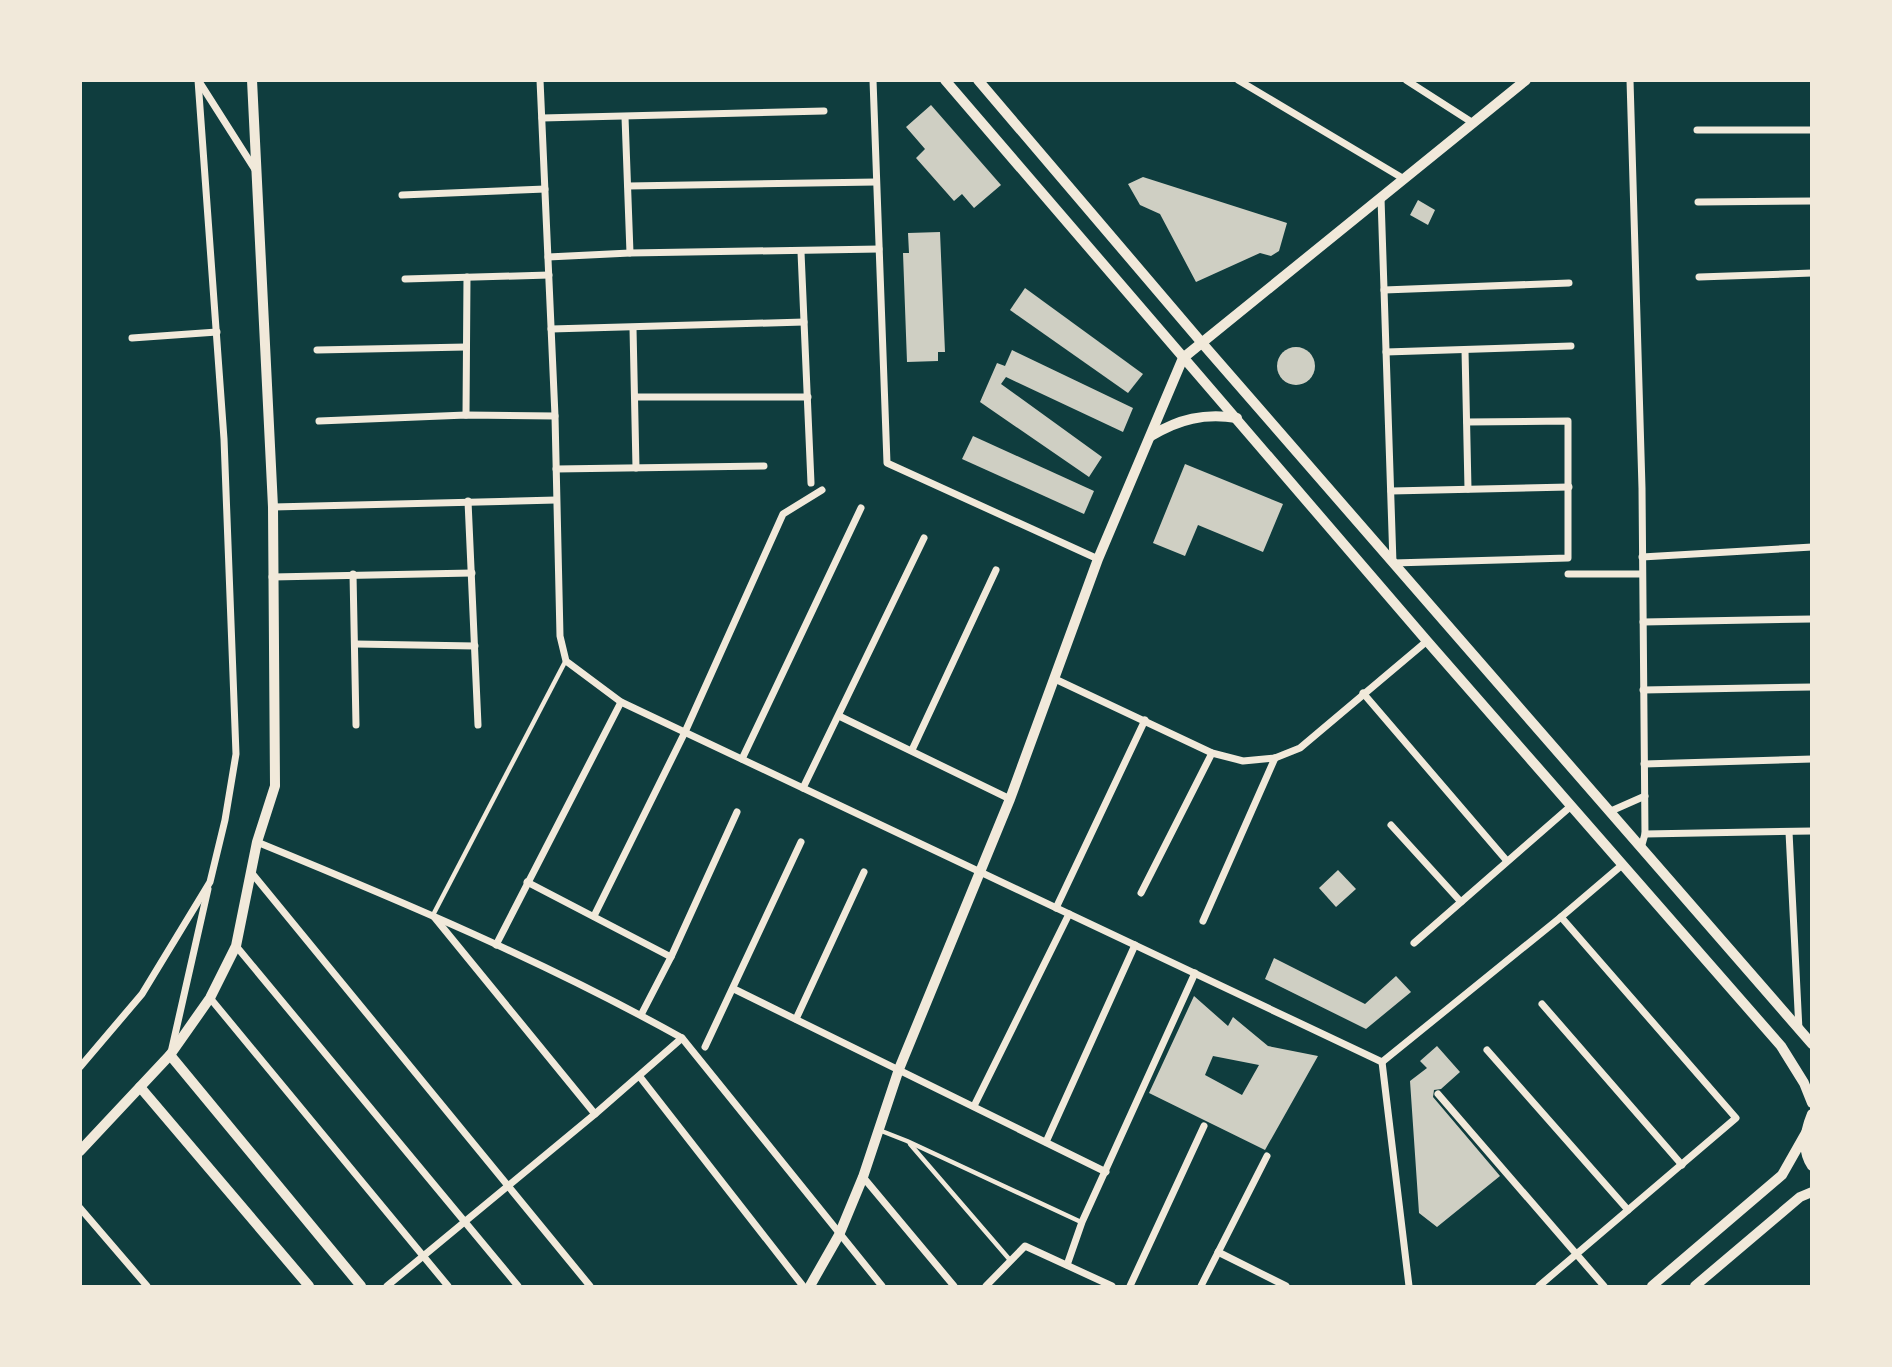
<svg xmlns="http://www.w3.org/2000/svg" width="1892" height="1367" font-family="Literata,serif">
	<style>
		.building { fill: #cfcfc3; fill-rule: evenodd }
		.lines { fill: none; stroke-linecap: round; stroke-linejoin: round }
		.service { stroke: #f1e9da; stroke-width: 4.5 }
		.minor { stroke: #f1e9da; stroke-width: 7 }
		.tertiary { stroke: #f1e9da; stroke-width: 10 }
	</style>
	<rect width="100%" height="100%" fill="#0f3d3e"/>
	<g class="building">
		<path d="M931,105L1001,185L974,208L962,194L954,201L916,158L925,149L906,127Z"/>
		<path d="M1143,177L1287,223L1279,251L1271,256L1260,253L1196,282L1160,214L1140,205L1128,184Z"/>
		<path d="M1418,200L1435,210L1428,225L1410,215Z"/>
		<path d="M940,232L945,352H938V361L907,362L903,253H909L908,233Z"/>
		<path d="M1025,288L1143,374L1128,393L1010,310Z"/>
		<circle cx="1296" cy="366" r="19"/>
		<path d="M1012,350L1133,408L1123,432L1006,377L1001,384L1102,457L1089,477L980,402L997,363L1005,366Z"/>
		<path d="M973,436L1094,491L1084,514L962,459Z"/>
		<path d="M1185,464L1283,504L1263,552L1198,525L1185,556L1153,543Z"/>
		<path d="M1338,870L1356,889L1336,907L1319,888Z"/>
		<path d="M1274,958L1365,1004L1396,976L1411,992L1366,1029L1265,979Z"/>
		<path d="M1194,996L1228,1026L1233,1017L1268,1046L1318,1056L1265,1150L1149,1093ZM1213,1056L1259,1065L1242,1095L1205,1075Z"/>
		<path d="M1437,1046L1460,1072L1441,1089L1434,1090L1433,1097L1500,1176L1437,1227L1419,1213L1410,1081L1427,1068L1420,1061Z"/>
	</g>
	<g class="lines">
		<g class="service">
			<path d="M433,915L565,662"/>
			<path d="M879,1130L907,1141L1081,1222"/>
			<path d="M910,1144L1010,1260"/>
		</g>
		<g class="minor">
			<path d="M540,80L555,416L560,636L566,661L621,702L1382,1062"/>
			<path d="M873,80L887,463L1098,559"/>
			<path d="M1238,80L1404,179"/>
			<path d="M1406,80L1473,123"/>
			<path d="M1630,80L1642,488L1645,834L1641,848"/>
			<path d="M200,83L256,171"/>
			<path d="M625,117L630,253"/>
			<path d="M542,118L824,111"/>
			<path d="M1697,130H1812"/>
			<path d="M628,186L876,182"/>
			<path d="M402,195L545,189"/>
			<path d="M1381,198L1393,563L1568,558V421L1467,422"/>
			<path d="M1698,202L1812,201"/>
			<path d="M801,252L811,483"/>
			<path d="M548,257L630,253L879,249"/>
			<path d="M1699,277L1812,273"/>
			<path d="M405,279L549,275"/>
			<path d="M1384,290L1569,283"/>
			<path d="M633,328L636,468"/>
			<path d="M551,329L804,322"/>
			<path d="M132,338L217,332"/>
			<path d="M317,350L466,347"/>
			<path d="M1465,350L1468,489"/>
			<path d="M1386,352L1571,346"/>
			<path d="M636,397H808"/>
			<path d="M466,415L467,277"/>
			<path d="M319,421L466,415L555,416"/>
			<path d="M556,469L764,466"/>
			<path d="M1391,491L1569,487"/>
			<path d="M468,501L478,725"/>
			<path d="M273,507L556,500"/>
			<path d="M1642,557L1812,547"/>
			<path d="M353,574L356,725"/>
			<path d="M1568,574H1642"/>
			<path d="M272,577L472,573"/>
			<path d="M1643,622L1812,619"/>
			<path d="M356,644L475,646"/>
			<path d="M1055,679L1212,753L1243,761L1275,758L1300,748L1427,641"/>
			<path d="M1643,690L1812,687"/>
			<path d="M1363,693L1507,861"/>
			<path d="M839,716L1010,799"/>
			<path d="M912,750L996,570"/>
			<path d="M742,759L861,508"/>
			<path d="M1644,764L1812,759"/>
			<path d="M803,788L924,538"/>
			<path d="M1611,811L1645,796"/>
			<path d="M1391,825L1461,902"/>
			<path d="M1789,832L1799,1030"/>
			<path d="M1645,834L1812,831"/>
			<path d="M257,842C401,901 546,962 682,1038L882,1286"/>
			<path d="M251,872L590,1286"/>
			<path d="M527,882L671,957"/>
			<path d="M1141,893L1212,753"/>
			<path d="M1056,908L1145,720"/>
			<path d="M594,916L685,732L783,514L822,490"/>
			<path d="M435,918L595,1114"/>
			<path d="M1203,921L1275,758"/>
			<path d="M1414,943L1571,806"/>
			<path d="M496,945L621,702"/>
			<path d="M236,946L518,1286"/>
			<path d="M734,989L1106,1172"/>
			<path d="M210,998L448,1286"/>
			<path d="M1542,1004L1682,1165"/>
			<path d="M641,1015L671,957L737,812"/>
			<path d="M796,1019L864,872"/>
			<path d="M705,1047L801,842"/>
			<path d="M172,1048L208,889"/>
			<path d="M1487,1050L1628,1210"/>
			<path d="M1382,1062L1561,917L1622,865"/>
			<path d="M1382,1062L1409,1286"/>
			<path d="M80,1067L142,994L210,882L225,820L236,754L224,439L198,80"/>
			<path d="M640,1077L803,1286"/>
			<path d="M1438,1094L1604,1286"/>
			<path d="M974,1106L1069,914"/>
			<path d="M1046,1142L1135,945"/>
			<path d="M863,1177L954,1286"/>
			<path d="M80,1208L147,1286"/>
			<path d="M1218,1252L1286,1286"/>
			<path d="M1067,1265L1082,1222L1195,973"/>
			<path d="M387,1286L595,1114L682,1038"/>
			<path d="M986,1286L1025,1246L1112,1286"/>
			<path d="M1130,1286L1204,1126"/>
			<path d="M1201,1286L1267,1156"/>
			<path d="M1539,1286L1736,1118L1561,917"/>
		</g>
		<g class="tertiary">
			<path d="M945,80L1427,641L1781,1046L1804,1083L1812,1103"/>
			<path d="M978,80L1202,343L1812,1044"/>
			<path d="M1151,436C1179,419 1204,413 1237,418"/>
			<path d="M170,1055L361,1286"/>
			<path d="M140,1087L309,1286"/>
			<path d="M1812,1114C1805,1131 1801,1150 1812,1166"/>
			<path d="M80,1151L170,1055L210,998L236,946L257,842L275,786L273,507L252,80"/>
			<path d="M810,1286L839,1235L863,1177L899,1069L1010,799L1098,559L1183,358L1526,80"/>
			<path d="M1652,1286L1782,1175L1807,1131"/>
			<path d="M1695,1286L1800,1197L1812,1192"/>
		</g>
	</g>
	<rect width="1892" height="1367" fill="none" stroke="#f1e9da" stroke-width="164"/>
</svg>
